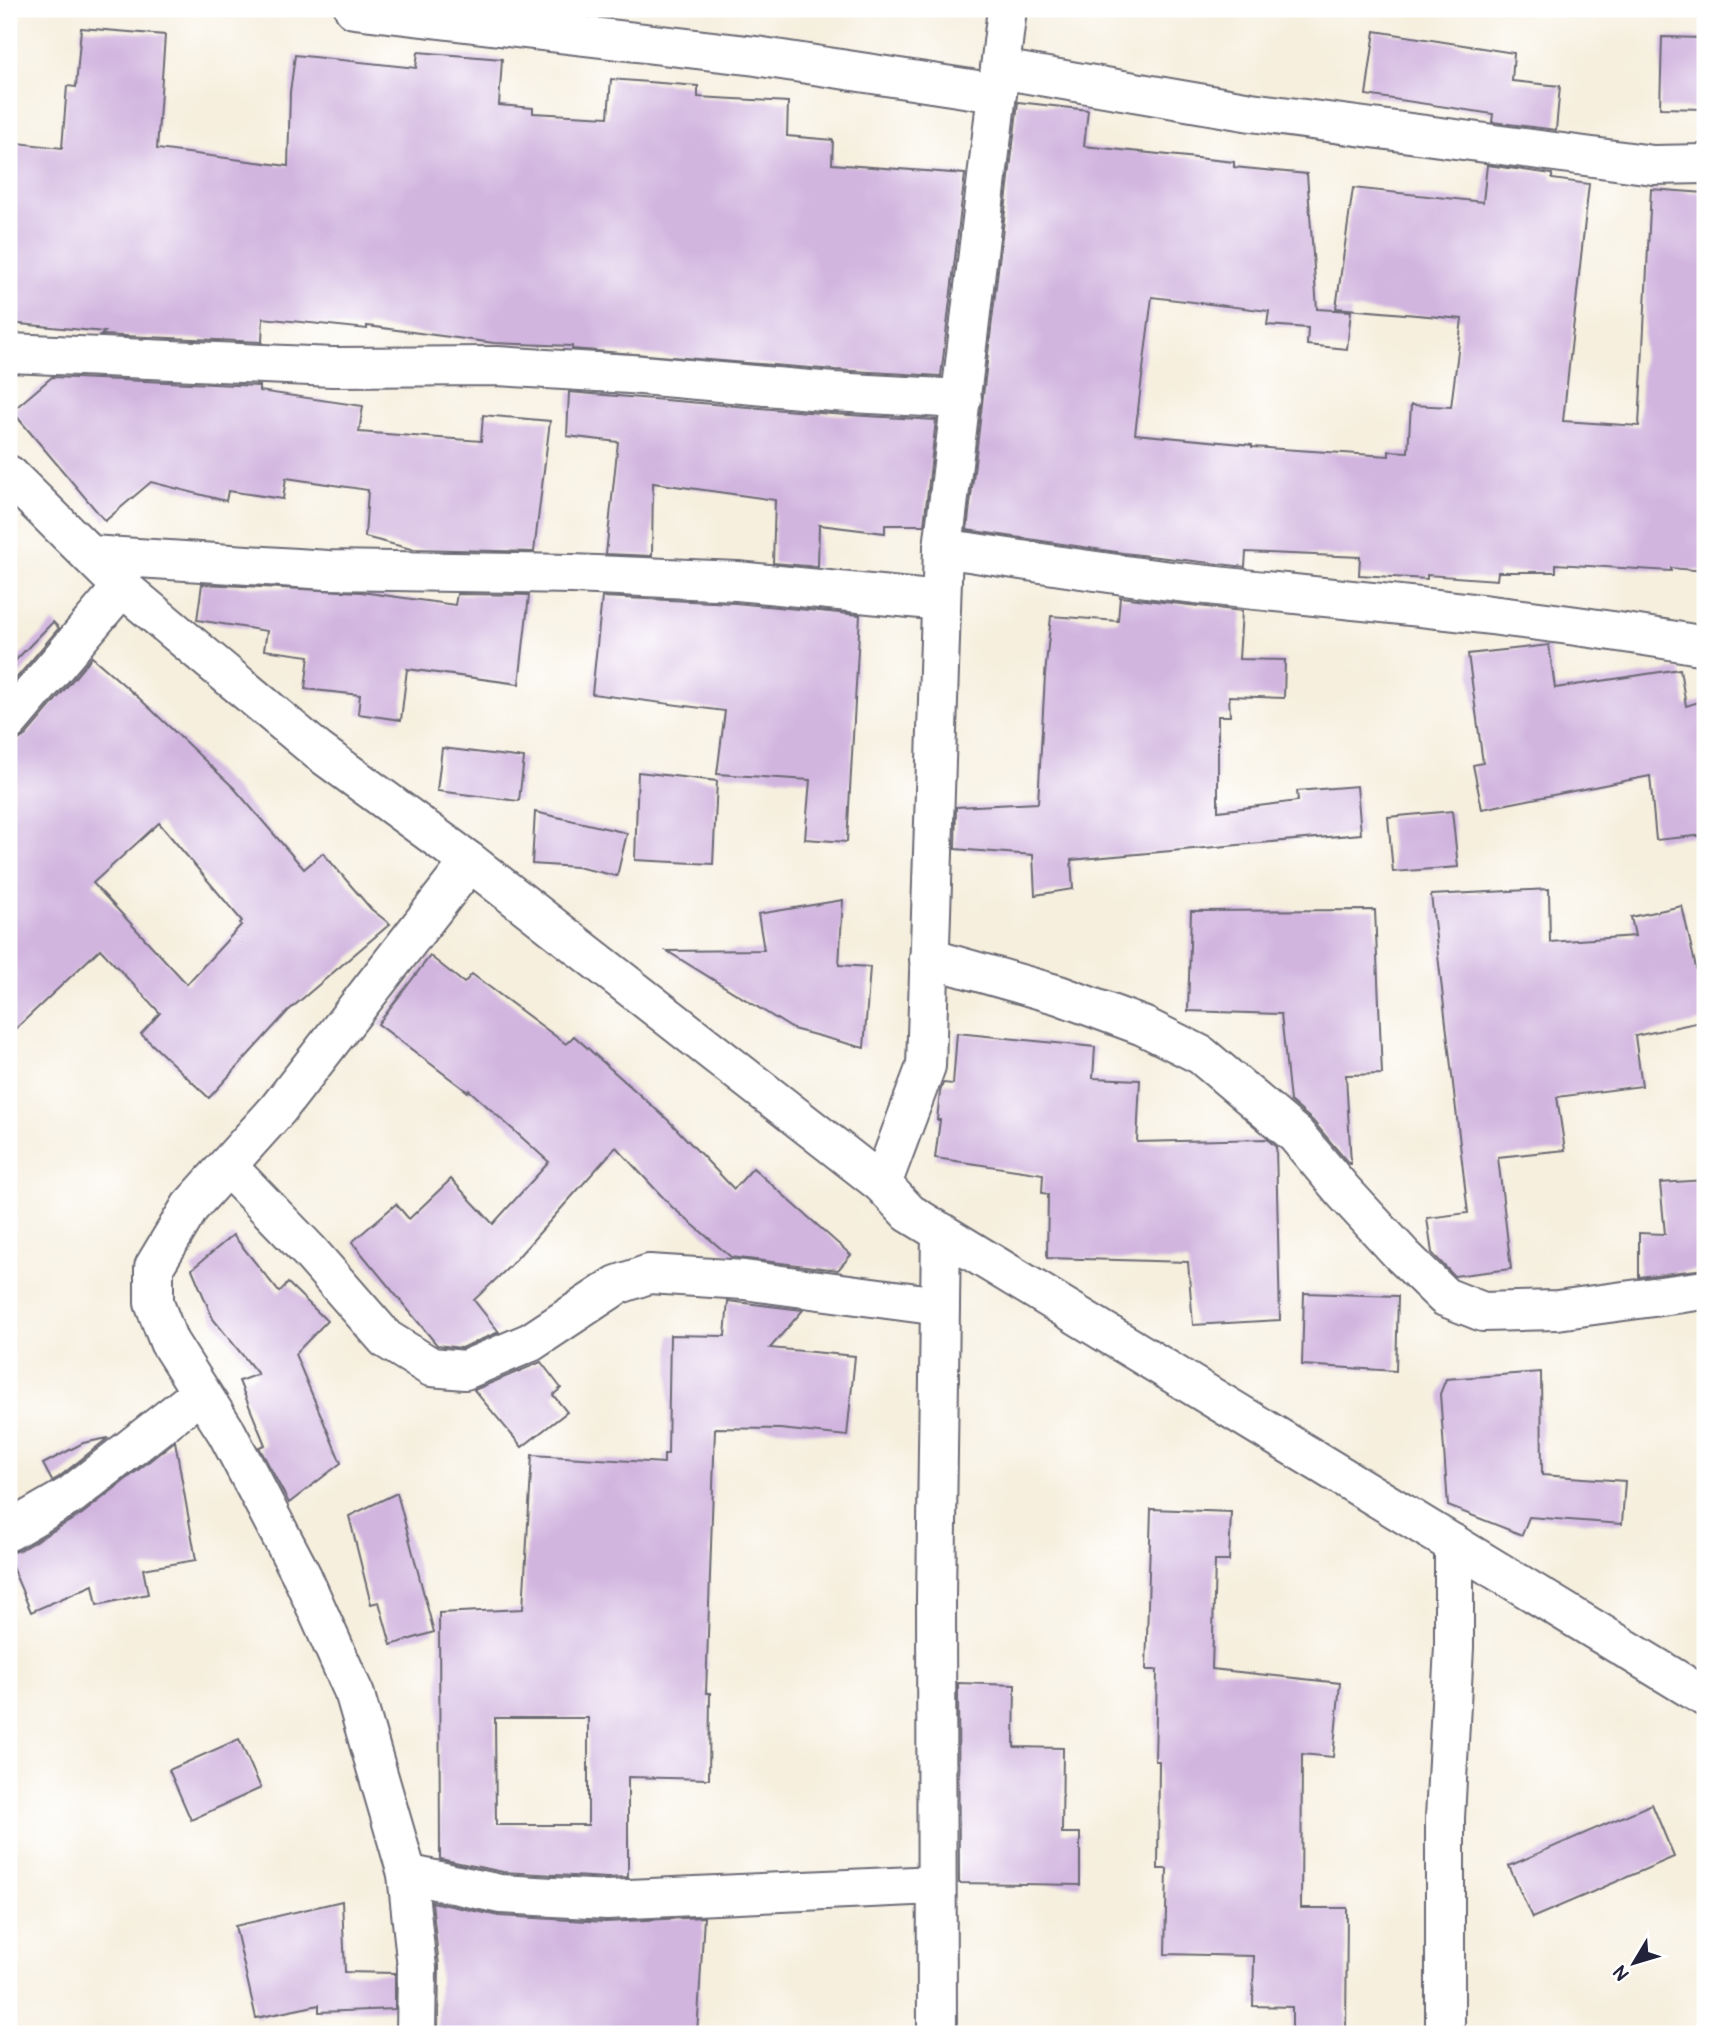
<svg xmlns="http://www.w3.org/2000/svg" width="1714" height="2043" font-family="Pangolin,sans-serif">
	<style>
		.building { fill: #d1b5df; fill-rule: evenodd }
		.lines { fill: none; stroke-linecap: round; stroke-linejoin: round }
		.minor-casing { stroke: #6c6a74; stroke-width: 42 }
		.minor { stroke: #fff; stroke-width: 38 }
	</style>
	<rect width="100%" height="100%" fill="#fff"/>
	<filter id="ink" filterUnits="userSpaceOnUse"><feTurbulence type="fractalNoise" baseFrequency=".0143" numOctaves="2"/><feDisplacementMap in="SourceGraphic" scale="14" xChannelSelector="R" yChannelSelector="G"/><feConvolveMatrix kernelMatrix="1 2 1 2 8 2 1 2 1" color-interpolation-filters="sRGB"/></filter>
	<filter id="wash" filterUnits="userSpaceOnUse"><feTurbulence type="fractalNoise" baseFrequency=".00686" numOctaves="4" result="noise"/><feDisplacementMap in="SourceGraphic" scale="28" xChannelSelector="R" yChannelSelector="G"/><feGaussianBlur stdDeviation="1.57" result="paint"/><feColorMatrix in="noise" values="0 0 0 0 0 0 0 0 0 0 0 0 0 0 0 0 0 1.4 0 .05"/><feComposite in="paint" operator="in"/></filter>
	<g filter="url(#wash)">
		<rect width="100%" height="100%" fill="#f6efde"/>
		<g id="blocks">
			<g class="building">
				<path d="M81,28L165,35L157,149L288,166L290,92L295,55L416,68L418,52L502,59L499,105L533,108V113L608,117L611,79L698,86V97L788,102L787,136L833,140L832,164L965,174L941,376L835,370L572,349V346L494,343L367,326V329L263,318L262,342L101,335L105,332L9,323V142L62,148L67,86L76,87Z"/>
				<path d="M1375,31L1514,53L1512,81L1560,86L1556,130L1492,122L1493,114L1366,95Z"/>
				<path d="M1662,37L1705,38V109L1660,108Z"/>
				<path d="M1018,102L1088,110L1084,146L1234,162V167L1307,174L1317,309L1351,311L1347,349L1307,345L1308,328L1267,325L1269,311L1152,297L1135,434L1252,445V447L1389,456V451L1408,452L1411,405L1451,407L1462,319L1336,308L1353,188L1483,202L1487,165L1552,174V179L1589,184L1563,421L1639,426L1651,189L1705,193V571L1671,568V571L1556,564V572H1498L1497,580L1427,575V579L1359,575L1360,557L1246,552L1245,567L1123,553L967,530Z"/>
				<path d="M52,377L259,386V391L363,406L359,432L481,441L483,415L550,421L534,552L411,549L365,537L368,490L286,478L283,499L228,491L226,501L151,482L105,521L12,411Z"/>
				<path d="M569,392L832,414L936,420L924,525H885V533L819,525L818,567L773,563L775,500L653,483L652,556L606,554L618,442L567,436Z"/>
				<path d="M202,584L361,592L455,605L457,594L529,595L519,684L407,669L401,720L358,714L360,695L305,689L309,656L264,650L267,631L197,620Z"/>
				<path d="M602,597L735,603L860,615L847,842L805,839L810,780L717,774L725,711L592,694Z"/>
				<path d="M1120,597L1242,611L1239,659L1285,660L1284,698L1229,696L1230,716H1218V811L1298,801L1297,791L1357,786L1361,834L1071,860L1073,889L1035,895L1033,855L955,849L956,807L1038,803L1045,675L1051,616L1118,621Z"/>
				<path d="M53,622L59,628L9,687V667Z"/>
				<path d="M1549,645L1555,688L1680,669L1686,706L1705,700V835L1656,840L1650,776L1482,809L1473,765L1483,763L1468,654Z"/>
				<path d="M92,657L140,699L234,788L304,869L323,853L371,909L390,924L288,1011L209,1098L141,1034L160,1013L100,949L9,1035V742L17,741L26,735ZM159,823L242,921L240,923L241,925L187,984L93,883Z"/>
				<path d="M442,748L524,758L519,801L437,791Z"/>
				<path d="M638,772L717,781L713,864L635,860Z"/>
				<path d="M1452,811L1458,867L1393,872L1388,817Z"/>
				<path d="M535,812L627,833L617,876L577,867L532,864Z"/>
				<path d="M1549,889L1550,942L1635,936L1631,917L1682,906L1705,1008V1021L1635,1036L1642,1086L1557,1097L1565,1150L1498,1157L1511,1269L1454,1276L1432,1253L1427,1218L1468,1213L1431,895Z"/>
				<path d="M843,900L839,965L870,967L864,1048L793,1029L667,951L764,950L758,914Z"/>
				<path d="M1375,910L1382,1074L1346,1075L1351,1164H1349L1313,1121L1290,1101L1281,1014L1188,1011L1191,911Z"/>
				<path d="M430,956L464,983L472,974L566,1044L574,1036L669,1121L734,1189L753,1168L851,1255L838,1270L731,1257L672,1207L616,1147L509,1267L474,1300L499,1332L461,1348L437,1345L352,1242L396,1204L409,1219L451,1179L493,1224L549,1162L469,1090L468,1092L378,1024Z"/>
				<path d="M957,1033L1095,1047L1093,1078L1140,1080L1137,1142L1267,1139L1276,1147L1280,1320L1193,1325L1188,1262L1047,1258L1048,1194L1042,1193L1043,1174L935,1158L940,1120H937L940,1092L943,1083L953,1084Z"/>
				<path d="M1705,1180V1269L1639,1277V1233L1665,1234L1660,1183Z"/>
				<path d="M233,1235L279,1292L288,1283L327,1321L295,1354L341,1463L289,1503L259,1447L265,1445L239,1381L258,1374L213,1319L192,1269Z"/>
				<path d="M1304,1293L1398,1296L1396,1371L1302,1365Z"/>
				<path d="M728,1301L803,1310L770,1348L855,1356L847,1436L780,1429L715,1428L706,1693H710L709,1779L628,1777V1877L607,1878L503,1872L440,1859L439,1613L523,1609L532,1455L664,1463V1454H668L670,1335L725,1336ZM495,1718H588V1825H496Z"/>
				<path d="M541,1362L561,1388L553,1395L567,1412L522,1447L474,1390Z"/>
				<path d="M1541,1372L1542,1475L1625,1481L1622,1524L1529,1517L1522,1535L1448,1506L1440,1394L1446,1379Z"/>
				<path d="M108,1438L59,1477L52,1481L43,1464L83,1443Z"/>
				<path d="M175,1441L196,1560L143,1569L148,1594L97,1605L93,1585L31,1612L9,1560V1553L20,1550L82,1514Z"/>
				<path d="M397,1493L434,1632L391,1645L379,1602L371,1604L349,1516Z"/>
				<path d="M1151,1509L1231,1512L1229,1561H1215L1212,1669L1340,1683L1333,1757L1302,1754L1301,1908H1347L1346,2034H1292V2007L1253,2006L1254,1956L1165,1954L1167,1869H1158L1159,1761H1155L1157,1670H1146Z"/>
				<path d="M958,1683L1015,1685L1014,1747L1063,1748L1062,1833H1080V1885L959,1883Z"/>
				<path d="M239,1739L261,1788L191,1820L169,1770Z"/>
				<path d="M1652,1804L1674,1857L1532,1918L1509,1866Z"/>
				<path d="M342,1901L345,1972L395,1973V2009L319,2012V2005L256,2018L235,1926Z"/>
				<path d="M432,1902L499,1916L606,1922L704,1917L697,2034L628,2030V2034H438L439,1966Z"/>
			</g>
		</g>
	</g>
	<g filter="url(#ink)">
		<use href="#blocks" fill-opacity="0" stroke="#6c6a74" stroke-width="2"/>
		<g class="lines">
			<defs>
				<g id="minor">
					<path d="M354,9L756,56L997,93"/>
					<path d="M1000,69L1251,112L1653,165L1705,164"/>
					<path d="M9,353L333,367L497,366L630,374L833,392L962,399"/>
					<path d="M9,475L122,587L318,751L470,862L882,1184L909,1213L1705,1697"/>
					<path d="M943,548C1021,560 1100,573 1179,582C1354,601 1531,615 1705,646"/>
					<path d="M90,555L328,570L572,574L737,581L941,601"/>
					<path d="M9,721L122,587"/>
					<path d="M929,958L1059,995L1143,1026L1201,1055L1296,1135L1343,1191L1403,1256L1445,1297L1483,1312L1557,1310L1705,1290"/>
					<path d="M227,1166L309,1251L386,1339L431,1367L465,1370L531,1342L617,1285L649,1274L744,1280L940,1306"/>
					<path d="M882,1184L926,1066L943,548L1007,9"/>
					<path d="M9,1531L71,1495L201,1393"/>
					<path d="M407,1874L500,1894L607,1900L936,1885"/>
					<path d="M416,2034L417,1968L407,1874L355,1695L302,1576L227,1433L169,1342L154,1303V1267L190,1207L278,1109L470,862"/>
					<path d="M937,2034L936,1597L941,1232"/>
					<path d="M1445,2034V1818L1454,1647V1544"/>
				</g>
			</defs>
			<use href="#minor" class="minor-casing"/>
			<use href="#minor" class="minor"/>
		</g>
	</g>
	<rect width="1714" height="2043" fill="none" stroke="#fff" stroke-width="35"/>
	<g transform="translate(1634 1963) rotate(232)" stroke="#ffffff" stroke-width="5" paint-order="stroke">
	<path d="M0-5L12 26L0 18L-12 26Z" fill="#22223b"/>
	<text y="-10" font-size="19" font-weight="bold" text-anchor="middle" fill="#22223b">N</text>
	</g>
</svg>
